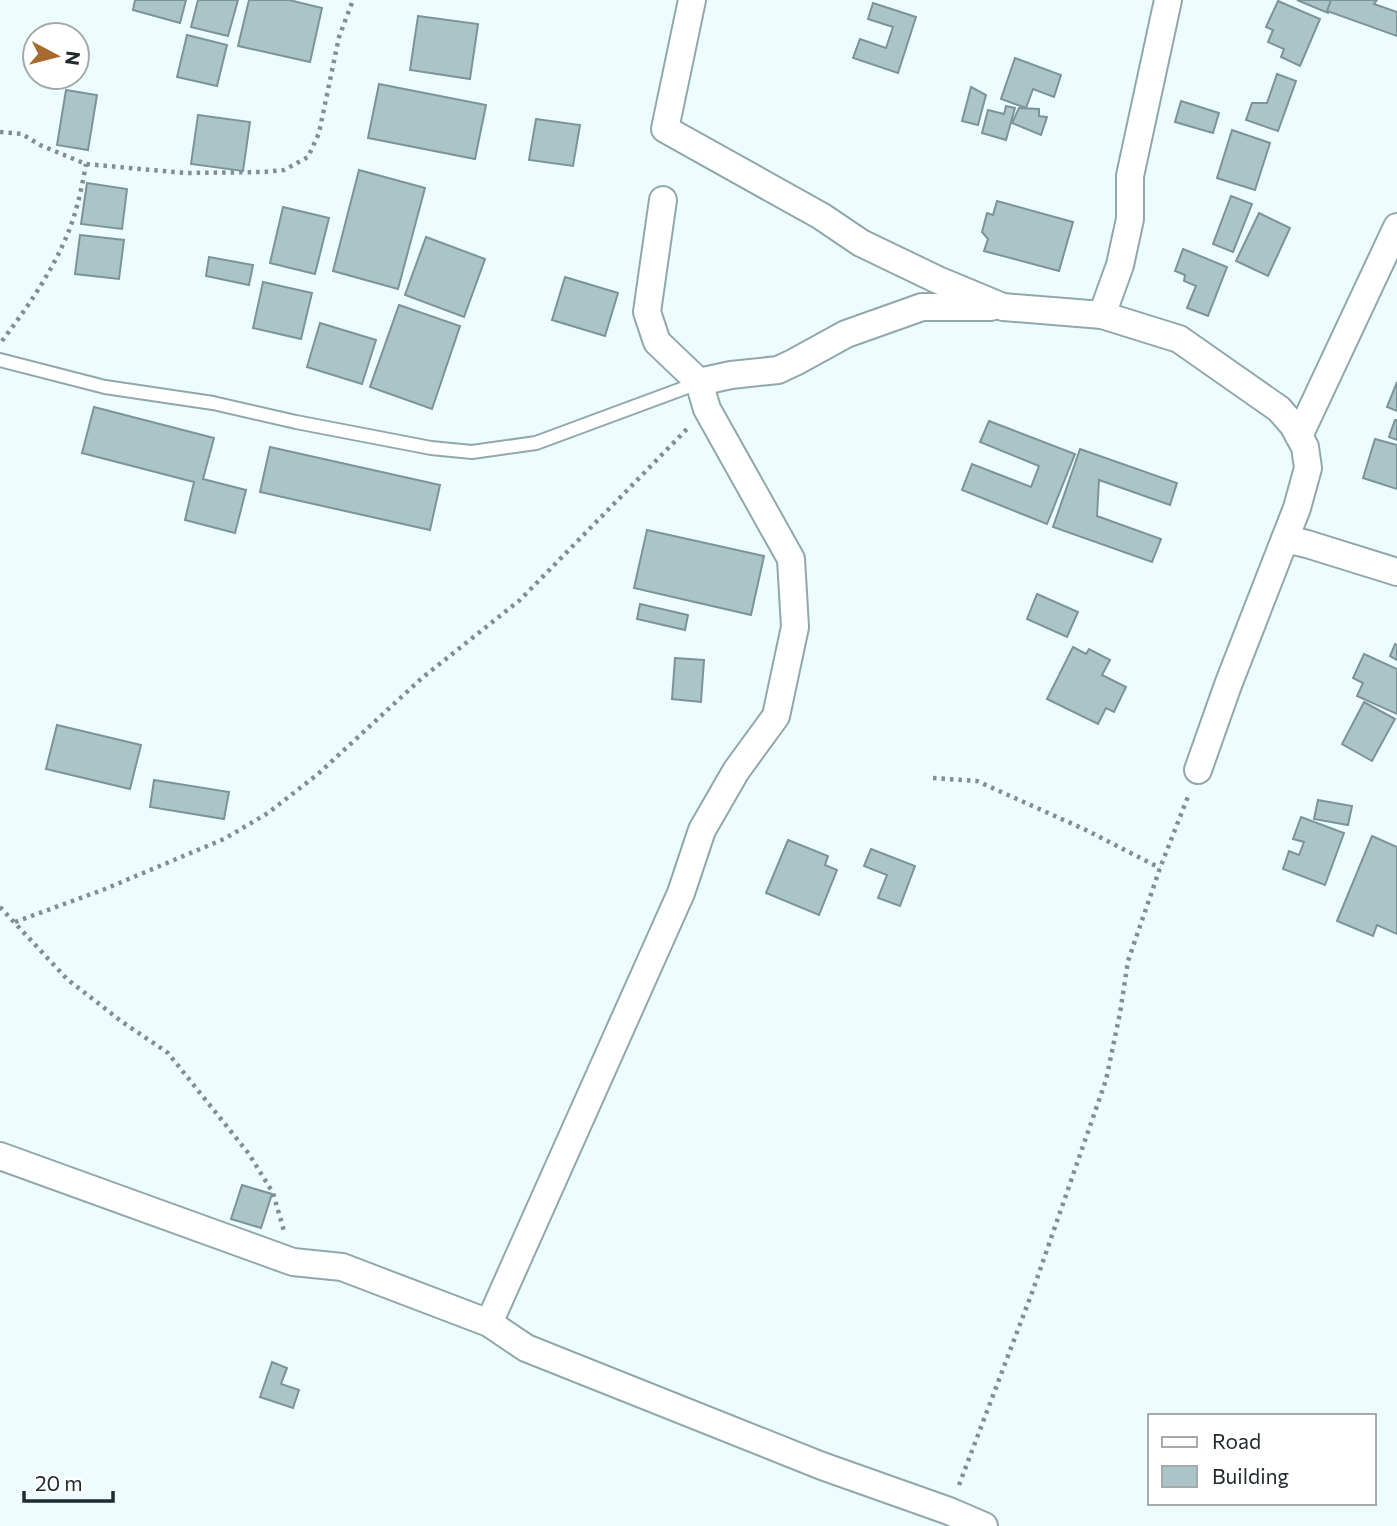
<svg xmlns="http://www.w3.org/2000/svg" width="1397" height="1526" font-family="Commissioner,sans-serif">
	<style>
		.building { fill: #abc4c8; stroke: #7c9498; stroke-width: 2 }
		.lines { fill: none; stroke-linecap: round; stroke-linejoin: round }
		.lane-casing { stroke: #90a8ac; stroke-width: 16 }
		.street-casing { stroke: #90a8ac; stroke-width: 30 }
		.path { stroke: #828f91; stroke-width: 4.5; stroke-dasharray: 3.5 5; stroke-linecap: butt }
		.lane { stroke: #fff; stroke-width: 12 }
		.street { stroke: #fff; stroke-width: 26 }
	</style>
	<rect width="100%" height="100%" fill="#edfdff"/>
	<g class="building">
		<path d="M135,0H186L180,23L133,10Z"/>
		<path d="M198,0H238L228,36L191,27Z"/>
		<path d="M249,0H289L322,8L310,62L238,46Z"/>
		<path d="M1297,0H1333L1328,13Z"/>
		<path d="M1331,0H1377L1374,4L1397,12V36L1327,11Z"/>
		<path d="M1278,1L1320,19L1300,66L1281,57L1284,49L1268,42L1273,30L1266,27Z"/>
		<path d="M873,3L916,17L898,73L853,58L860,39L886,48L893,27L868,19Z"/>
		<path d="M418,16L478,24L470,79L410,70Z"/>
		<path d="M187,35L227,45L217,86L177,77Z"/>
		<path d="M1015,58L1061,75L1054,97L1033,89L1026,108L1001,99Z"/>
		<path d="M1277,74L1296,81L1278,131L1246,120L1252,103H1267Z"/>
		<path d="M379,84L486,105L475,159L368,138Z"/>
		<path d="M971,87L986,95L978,125L962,121Z"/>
		<path d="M66,90L97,95L88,150L57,145Z"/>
		<path d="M1181,101L1219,113L1213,133L1175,122Z"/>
		<path d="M1006,106L1015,108L1006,140L982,133L988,110L1004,114Z"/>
		<path d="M1019,108L1039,109V116L1047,117L1041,135L1012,123Z"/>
		<path d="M198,115L250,122L243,171L191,164Z"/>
		<path d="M536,119L580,125L573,166L529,160Z"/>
		<path d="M1232,130L1270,143L1255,190L1217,178Z"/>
		<path d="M359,170L425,188L398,289L333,271Z"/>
		<path d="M87,183L127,189L122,229L81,224Z"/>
		<path d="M1231,196L1252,204L1233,252L1213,244Z"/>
		<path d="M997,201L1073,222L1059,271L984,251L988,239L982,232L987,213L993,215Z"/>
		<path d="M283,207L329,218L315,274L270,263Z"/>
		<path d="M1259,213L1290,228L1268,276L1236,261Z"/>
		<path d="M80,235L124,240L119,279L75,274Z"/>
		<path d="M426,237L485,259L464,317L405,295Z"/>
		<path d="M1183,249L1227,267L1208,316L1187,308L1196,286L1184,281L1185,275L1175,271Z"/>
		<path d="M209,257L253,265L249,285L206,276Z"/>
		<path d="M565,277L618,293L605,336L552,320Z"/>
		<path d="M263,282L312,293L301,339L253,328Z"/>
		<path d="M399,305L460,326L432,409L370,387Z"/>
		<path d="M320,323L376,340L362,384L307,367Z"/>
		<path d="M1397,382V411L1387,407Z"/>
		<path d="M94,407L214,438L203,479L246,490L235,533L185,520L194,482L82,453Z"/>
		<path d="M1395,420H1397V440L1389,437Z"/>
		<path d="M989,421L1075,454L1047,524L962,490L972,464L1031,487L1039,466L980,442Z"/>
		<path d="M1375,439L1397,445V489L1363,478Z"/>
		<path d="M270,447L440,485L430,530L260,492Z"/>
		<path d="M1080,449L1177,483L1170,505L1099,480L1097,516L1161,539L1152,562L1053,527Z"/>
		<path d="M647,530L764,556L751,615L634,588Z"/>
		<path d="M1037,594L1078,612L1067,637L1027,619Z"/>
		<path d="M640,604L688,615L685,630L637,619Z"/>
		<path d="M1395,644L1397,645V660L1390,656Z"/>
		<path d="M1073,647L1086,654L1089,649L1110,660L1102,675L1126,687L1114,712L1106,708L1098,724L1047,699Z"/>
		<path d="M1364,654L1397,669V714L1357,696L1363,683L1353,678Z"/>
		<path d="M675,658L704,660L701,702L672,699Z"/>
		<path d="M1364,702L1395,719L1372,761L1342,744Z"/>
		<path d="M57,725L141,745L130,789L46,769Z"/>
		<path d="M154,780L229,792L224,819L150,807Z"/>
		<path d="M1318,800L1352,806L1348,825L1314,819Z"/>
		<path d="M1301,817L1344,833L1325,885L1283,869L1289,851L1299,855L1304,842L1293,839Z"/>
		<path d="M1372,836L1397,847V934L1377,925L1373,936L1337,921Z"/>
		<path d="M788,840L828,856L825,865L837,870L819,915L766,893Z"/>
		<path d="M871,849L915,866L900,906L878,898L887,875L864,866Z"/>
		<path d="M242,1185L272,1194L261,1228L231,1219Z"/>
		<path d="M272,1362L287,1368L281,1384L299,1390L293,1408L260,1397Z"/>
	</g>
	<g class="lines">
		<defs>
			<path id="lane" d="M0,360L105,387L213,403L296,422L431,448L472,452L536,443L698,383"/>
			<g id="street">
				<path d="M692,0L665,129L821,216L861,243L938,280L1003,307L1102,315L1179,339L1279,409L1293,425L1305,447L1308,468L1297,508L1228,685L1198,770"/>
				<path d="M1102,315L1120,265L1130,219V176L1168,0"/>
				<path d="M699,382L731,375L778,370L795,362L846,334L922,307H991"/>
				<path d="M1299,436L1397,227"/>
				<path d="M1285,539L1307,544L1397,572"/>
				<path d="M0,1156L293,1262L342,1267L489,1323L526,1348L822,1466L949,1511L984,1526"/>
				<path d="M489,1323L681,893L702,830L736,771L776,716L795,627L791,559L707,409L699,382L657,342L647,312L663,200"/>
			</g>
		</defs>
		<use href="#lane" class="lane-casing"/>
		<use href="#street" class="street-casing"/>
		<g class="path">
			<path d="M0,132L22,134L40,145L86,164L185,173L264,172L284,170L308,157L319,133L339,37L353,0"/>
			<path d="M2,341C27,308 52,272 68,233C77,211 82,187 86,164"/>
			<path d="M933,778L977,781L1086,830L1160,868"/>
			<path d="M0,907L67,979L121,1021L168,1053L249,1154L273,1193L284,1231"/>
			<path d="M15,922L105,889L224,839L268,813L318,774L422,678L520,600L687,429"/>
			<path d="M959,1485L1033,1290L1106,1080L1120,1013L1128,961L1160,868L1189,794"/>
		</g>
		<use href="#lane" class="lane"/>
		<use href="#street" class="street"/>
	</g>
	<rect x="1148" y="1414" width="228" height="91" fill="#ffffff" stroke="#a6aaab" stroke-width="2"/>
	<rect x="1162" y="1437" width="35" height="10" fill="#ffffff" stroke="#a6aaab" stroke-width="2"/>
	<text x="1212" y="1449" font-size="21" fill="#212a2c">Road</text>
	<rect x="1162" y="1466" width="35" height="21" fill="#abc4c8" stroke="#a6aaab" stroke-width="2"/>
	<text x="1212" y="1484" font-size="21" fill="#212a2c">Building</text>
	<g transform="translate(56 56) rotate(97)"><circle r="33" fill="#ffffff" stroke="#a6aaab" stroke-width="2"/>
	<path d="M0-5L12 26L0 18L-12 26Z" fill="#a86a30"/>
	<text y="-10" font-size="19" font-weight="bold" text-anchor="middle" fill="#212a2c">N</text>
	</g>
	<path d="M24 1491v10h89v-10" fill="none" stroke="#212a2c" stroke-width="3.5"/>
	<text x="35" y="1491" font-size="21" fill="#212a2c" stroke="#ffffff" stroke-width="5" paint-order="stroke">20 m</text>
</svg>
